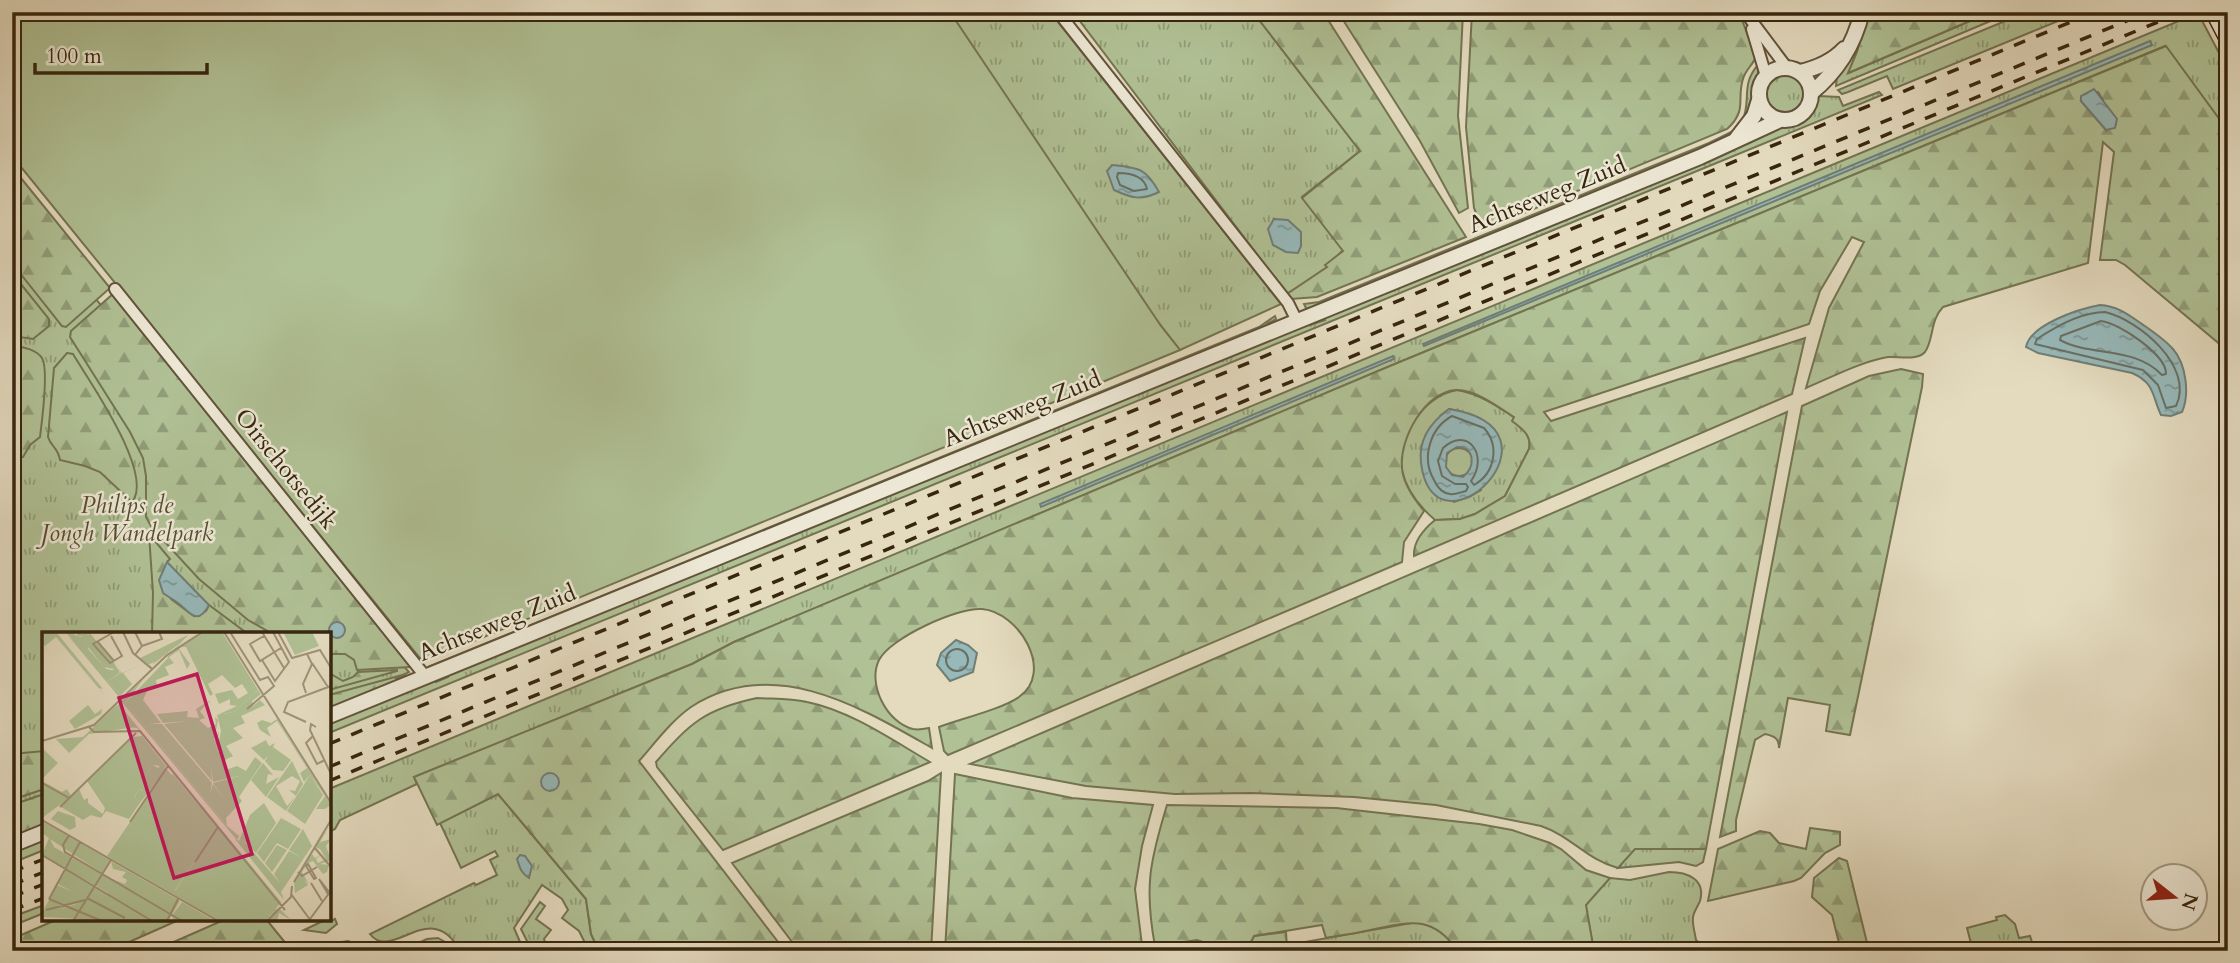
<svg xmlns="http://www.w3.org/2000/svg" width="2240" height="963" font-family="Cardo,serif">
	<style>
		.grass { fill: url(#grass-tufts); stroke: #747452; stroke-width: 2; fill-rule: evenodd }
		.forest { fill: url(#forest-firs); stroke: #747452; stroke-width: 2; fill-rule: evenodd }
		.pitch { fill: #b0c195; stroke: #747452; stroke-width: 2 }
		.water { fill: url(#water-ripples); stroke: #717e76; stroke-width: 2; fill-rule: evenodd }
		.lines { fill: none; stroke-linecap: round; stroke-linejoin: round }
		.shore { stroke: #677064; stroke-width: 2 }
		.minor-casing { stroke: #62533b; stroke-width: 14 }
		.tertiary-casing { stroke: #62533b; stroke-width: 18 }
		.secondary-casing { stroke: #37260f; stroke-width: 19 }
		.minor { stroke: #ede8d5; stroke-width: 10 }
		.tertiary { stroke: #ede8d5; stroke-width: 14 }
		.secondary { stroke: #ede8d5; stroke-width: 16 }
		.rail { stroke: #37260f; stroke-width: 3.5; stroke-dasharray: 12 12; stroke-linecap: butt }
		.labels { text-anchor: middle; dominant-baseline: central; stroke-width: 5; stroke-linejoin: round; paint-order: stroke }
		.street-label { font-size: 24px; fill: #37260f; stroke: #ede8d5 }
		.park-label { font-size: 24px; font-style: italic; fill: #554d30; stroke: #ede8d5 }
		.inset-road { fill: none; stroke: #9f9379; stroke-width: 2 }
		.view { fill: #c2185b; fill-opacity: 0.15; stroke: #c2185b; stroke-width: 3.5 }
		.inset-edge { fill: none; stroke: #37260f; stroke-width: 3.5 }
	</style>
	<defs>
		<pattern id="grass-tufts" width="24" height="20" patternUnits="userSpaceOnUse" patternTransform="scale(1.75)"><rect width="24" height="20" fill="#b0c195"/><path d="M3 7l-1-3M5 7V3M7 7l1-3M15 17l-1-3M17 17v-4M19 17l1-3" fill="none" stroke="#909d78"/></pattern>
		<pattern id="forest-firs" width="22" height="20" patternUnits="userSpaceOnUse" patternTransform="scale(1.75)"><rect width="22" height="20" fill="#b0c195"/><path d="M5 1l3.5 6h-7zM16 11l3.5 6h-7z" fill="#909d78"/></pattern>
		<pattern id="water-ripples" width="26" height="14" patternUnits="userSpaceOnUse" patternTransform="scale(1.75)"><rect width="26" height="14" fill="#97b9ba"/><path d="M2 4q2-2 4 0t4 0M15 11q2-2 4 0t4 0" fill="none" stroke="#7c9696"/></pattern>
	</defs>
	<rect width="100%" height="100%" fill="#e4dbbf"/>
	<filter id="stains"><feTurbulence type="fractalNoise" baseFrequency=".00286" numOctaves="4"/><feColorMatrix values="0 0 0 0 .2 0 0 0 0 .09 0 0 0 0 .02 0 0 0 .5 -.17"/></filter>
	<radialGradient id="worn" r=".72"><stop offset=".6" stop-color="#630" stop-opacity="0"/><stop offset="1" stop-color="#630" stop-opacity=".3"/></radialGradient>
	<g class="grass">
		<path d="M960,12H1050L1281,304L1180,350L934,35Z"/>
		<path d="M1073,12H1253L1360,151L1302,197L1343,250L1328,267L1287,294Z"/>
		<path d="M1868,12L1864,30L1849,73L1991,12H2012L1836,86L1837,75Z"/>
		<path d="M2027,12H2080L1893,89L1887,76L1848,92L1842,94L1838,90Z"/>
		<path d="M2198,13L2228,70V131L2165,46L1390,366L734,642L692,664L414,777L417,784L340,820L335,829L329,832V789Z"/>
		<path d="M1758,65C1759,71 1755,102 1752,107C1750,112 1745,117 1742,122C1752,101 1740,85 1758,65Z"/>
		<circle cx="1785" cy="93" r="19"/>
		<path d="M1879,92L1882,95L329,733V723L435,680L436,682L448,677L447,675L1309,323L1310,325L1325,320L1324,317L1727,153L1748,141L1749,143L1781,125L1792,124L1804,119L1819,96L1839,97L1843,106Z"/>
		<path d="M1735,130L1736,132L1724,140L1307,310L1304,304L1319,302L1709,143Z"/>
		<path d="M12,196L381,649L394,656L409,672L396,679L397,681L329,709V634H44V825L12,838Z"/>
		<path d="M1275,316L1276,319L1267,324V326L428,667L1259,327Z"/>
		<path d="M1457,390C1477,393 1497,406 1514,417L1513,421C1523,430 1532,435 1529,449L1505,496L1475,514L1460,519L1435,520C1420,507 1406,491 1402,470C1396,437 1423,396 1457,390ZM1449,409L1460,411L1481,490L1469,497L1454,502L1430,488L1440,416Z"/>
		<circle cx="1459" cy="462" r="14"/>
		<path d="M498,794L586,899L591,934L599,951H589L579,931L562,918L568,910L562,899L542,885L514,928L524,951H460C431,896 392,963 370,934L474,883L476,885L497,875L490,860L498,856L495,851L461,868L440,823Z"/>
		<path d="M44,839V850L12,863V852Z"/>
		<path d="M1634,849H1706L1703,862L1696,866L1679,862L1618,868Z"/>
		<path d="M1669,872C1687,872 1706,879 1700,901C1698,906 1694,911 1693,917C1692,924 1695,933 1696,940L1707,950L1715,948L1720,951H1594L1585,905L1610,878L1630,880Z"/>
		<path d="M540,902L545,906L536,919L551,930L544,939L548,950L532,951L521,929Z"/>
		<path d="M2005,915L2015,924L2019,938L2030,936L2032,942L2023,945V951H1973L1967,928L1997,920L1996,917Z"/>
		<path d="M329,918L331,921L335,919L337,924L326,933L304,930Z"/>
		<path d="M1417,922C1436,926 1447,935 1458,951H1300L1299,943Z"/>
		<path d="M1286,932L1287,948L1270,951H1196L1181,942L1197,940L1221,948L1249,946L1254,936Z"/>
		<path d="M438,938L447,943L452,951H420L416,944L427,939Z"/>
		<path d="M348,941L358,945L363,951H331L342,942Z"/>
	</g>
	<g class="forest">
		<path d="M1253,12H1323L1466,237L1317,297L1291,299L1287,294L1327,267L1325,265L1343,251L1302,198L1360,151Z"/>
		<path d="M1338,12H1463L1458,116L1468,208L1459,213L1420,141Z"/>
		<path d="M1472,12H1739L1756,57C1753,64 1747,69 1744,76C1735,99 1749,109 1727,129L1483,230L1474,208L1466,127Z"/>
		<path d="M1868,12H1991L1848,73L1857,52Z"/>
		<path d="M2166,46L2228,131V351L2125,265L2116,260H2100L2114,152L2103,142L2088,263L1943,307C1930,320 1934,339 1925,352C1917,361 1898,356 1888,357C1860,362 1832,377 1806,388L1829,308L1864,242L1852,237L1820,291L1809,324L1544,412L1551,421L1805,338L1792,394L1414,556C1413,541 1424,529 1435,520L1460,519L1475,514L1505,496L1529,449C1532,435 1522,429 1512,421L1514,417C1498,407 1475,389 1456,390C1424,392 1399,440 1402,468C1403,484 1414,499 1424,511L1404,542L1402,562L948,755L944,751L939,727C960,719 1002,709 1019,697C1055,672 1019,612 982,609C958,607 890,638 879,660C867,684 887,723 913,729C918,730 924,729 929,728L932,748C860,707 773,654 691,707C671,721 655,743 639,761L785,951H599L591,934L586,899L498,794L437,825L414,777L692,664L734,642L1390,366ZM2098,92L2103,100L2106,130L2081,101Z"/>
		<path d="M12,167L110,288L66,327L62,326L12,263Z"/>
		<path d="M12,273L49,319V326L33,339L12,336Z"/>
		<path d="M114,293L412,665L410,667L357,670L354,660L345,654H329V634H273L248,620L199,579L152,528L146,517V476L143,458L130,432L70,337L71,331Z"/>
		<path d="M12,345C22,347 36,349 42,358C49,369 42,421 40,437L30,445L23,457H12Z"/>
		<path d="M67,353L73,354C89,381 155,474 132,502L100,472L85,466L60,460C58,447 51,447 48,437L54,368Z"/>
		<path d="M1901,369L1923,374L1922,387L1850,735L1826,731L1830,705L1788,698L1779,748C1779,738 1774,736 1765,734L1755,740L1736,820V831L1720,837L1802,406L1869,376Z"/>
		<path d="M1787,412L1706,849H1635L1618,868C1587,860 1571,836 1541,826L1436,805L1354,797L1251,793L1175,794L1086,786L970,764Z"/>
		<path d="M149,534L170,559L167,562L171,599L194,616L206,611L209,605L248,634H152L153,593Z"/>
		<path d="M397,670V671L329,690V673L343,681L353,677L358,672Z"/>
		<path d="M406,674L396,679L397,681L329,709V695Z"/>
		<path d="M757,698C774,699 790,698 807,702C851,711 892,740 930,762L723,850L657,767L656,762C690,723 705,709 757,698Z"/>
		<path d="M44,751V789L12,800V754Z"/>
		<path d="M941,773L931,951H799L732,863L928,781Z"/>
		<path d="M955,774L1072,798L1153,805L1142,846L1135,889L1142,945L1122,951H945Z"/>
		<path d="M44,794V825L12,838V805Z"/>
		<path d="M1167,805L1336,808L1479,824L1512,830L1550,843L1561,849L1586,870L1610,878L1586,905L1594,951H1458C1433,916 1413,921 1375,929C1359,933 1342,935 1326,938L1322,925L1254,936L1249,946L1221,948L1197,940L1155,946C1144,887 1150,861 1167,805Z"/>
		<path d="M1810,828L1840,832V845L1825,853L1801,878L1794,881L1708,901L1718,849L1760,831L1770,833L1779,843L1806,849Z"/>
		<path d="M1839,858L1847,861L1869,951H1841L1832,915L1812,897L1814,878Z"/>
		<path d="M44,905V913L12,926V917Z"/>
		<path d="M58,919H181L109,951H12V939Z"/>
		<path d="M226,919H266L292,951H153Z"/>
	</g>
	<path class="pitch" d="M12,12H950L1161,326L1180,350L423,662L12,156Z"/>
	<g class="water">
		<path d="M2150,41L2152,45L1424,346L1423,344Z"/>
		<path d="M2094,89L2117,119L2115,128L2106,130L2081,101V96Z"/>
		<path d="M1112,165C1138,168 1145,167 1159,192C1141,201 1131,198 1114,190L1107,171Z"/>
		<path d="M1274,219L1288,220L1301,232V246L1298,253L1286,252L1273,245L1268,229Z"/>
		<path d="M2100,305C2116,306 2126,313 2139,322C2151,330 2164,339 2173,349C2186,364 2190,394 2182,412L2171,416L2161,415C2152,396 2155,383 2132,373L2038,353L2026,347C2030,325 2078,309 2100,305Z"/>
		<path d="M1393,356L1394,359L1041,507L1040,504Z"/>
		<path d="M1449,409C1577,429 1434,566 1421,463C1418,440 1431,422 1449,409ZM1457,447C1476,448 1475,467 1463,477L1452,475L1446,467L1447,453Z"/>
		<path d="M167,562L209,605C197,628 188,610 178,603C173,599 168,597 163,593L159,580Z"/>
		<circle cx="337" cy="630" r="8"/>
		<path d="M956,640L968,645L977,653L973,672L950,681L937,665L941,653Z"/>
		<circle cx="550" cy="782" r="9"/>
		<path d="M520,855L525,856L532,866L529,878C521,873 520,868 517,859Z"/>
	</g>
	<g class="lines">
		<g class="shore">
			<path d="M1118,173C1131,173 1144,176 1147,189L1134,191L1120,185L1117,177Z"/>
			<path d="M2105,312C2139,320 2195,367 2176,406L2166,408L2158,385L2143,370L2035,344L2037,339C2055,327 2082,312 2105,312Z"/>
			<path d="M2101,321C2119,323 2167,355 2166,374L2162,375C2135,346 2091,357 2060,340L2061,336Z"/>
			<path d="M1452,416L1484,428C1500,446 1495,473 1474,485L1471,481C1489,456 1468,425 1443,448L1438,461L1442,476L1455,484H1466L1468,487L1466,491C1461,492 1455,495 1450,494C1442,493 1437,487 1434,480C1421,458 1430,428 1452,416Z"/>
			<circle cx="957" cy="660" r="11"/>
		</g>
		<defs>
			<g id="minor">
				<path d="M1058,12L1288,303L1297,321"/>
				<path d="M1745,12L1787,68"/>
				<path d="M1752,29L1766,76"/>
				<path d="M115,289L425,676"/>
			</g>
			<g id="tertiary">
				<circle cx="1785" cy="94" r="26"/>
				<path d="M1800,72C1817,68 1832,62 1844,49"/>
				<path d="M1811,93C1837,72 1854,45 1862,12"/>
				<path d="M1737,138L1754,116L1759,100"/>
				<path d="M329,716L1700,157L1780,120"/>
				<path d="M12,845L44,832"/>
			</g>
			<path id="secondary" d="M2214,12L2228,39"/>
		</defs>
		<use href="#minor" class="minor-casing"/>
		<use href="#tertiary" class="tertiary-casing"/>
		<use href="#secondary" class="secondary-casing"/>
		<use href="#minor" class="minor"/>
		<use href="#tertiary" class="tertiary"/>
		<use href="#secondary" class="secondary"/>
		<g class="rail">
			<path d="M329,744L2095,12"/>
			<path d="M329,767L2148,12"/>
			<path d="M329,781L2182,12"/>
			<path d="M12,872L44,859"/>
			<path d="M12,885L44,872"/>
			<path d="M12,897L44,884"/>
			<path d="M12,910L44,898"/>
		</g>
	</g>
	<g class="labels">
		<g class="street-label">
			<text transform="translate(1547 195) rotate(-22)">Achtseweg Zuid</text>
			<text transform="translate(1022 409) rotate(-22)">Achtseweg Zuid</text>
			<text transform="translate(286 469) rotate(51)">Oirschotsedijk</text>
			<text transform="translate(497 623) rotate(-22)">Achtseweg Zuid</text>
		</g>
		<g class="park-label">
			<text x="127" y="505">Philips de<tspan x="127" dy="28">Jongh Wandelpark</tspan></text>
		</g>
	</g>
	<g transform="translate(42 632)">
		<rect width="289" height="289" fill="#e4dbbf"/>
		<path d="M0,0H14L61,57L57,56L64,65L14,5L3,14L8,20L0,11ZM23,0L64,44L72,37L62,35L46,15V8L37,11L28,0L40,8L46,5L37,4L35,3V0L46,4L47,0L71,29L78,41L65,49L79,63L77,65ZM158,0L154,4L163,0L137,17L148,32L145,37L137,18L127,25L132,31L125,25L138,11L110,33L112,30L106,33L98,26L146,3L134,16ZM101,48L83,71L184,193L197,204L201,198L195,208L229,249L79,69ZM216,58L219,62L210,69L211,74L218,68L223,73L199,84L203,91L191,96L201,106L184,114L191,124L181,129L176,120L181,117L176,118L172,109L177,100L176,106L177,109L179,99L175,83L192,80ZM77,72L239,270L224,289H177L133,263L176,197L95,96L87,95H92L75,75L50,96ZM235,87L289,173L283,177H274L283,164L268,143L262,150L258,141L265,136L235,89L225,96L229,105L218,98L215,91L220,88L229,91ZM224,108L227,114L233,111L231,115L249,128L241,139L231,138L223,129L226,124L222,128L209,116ZM250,129L261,152L254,164L247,158L253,159L258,149L250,144L234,154L245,174L253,165L244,179L225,165ZM221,131L231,143L226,142L224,152L237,145L224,165L209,148ZM120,132L176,195L163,211L152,203L149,209L150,203L142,198L152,199L144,191L138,193L152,172L143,166L138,169L144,160L130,151L124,160L129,165L120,159L112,170L105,165L121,141L98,171L92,166L97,157L105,161L100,149L111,133L116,136ZM287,195L278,210L289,207L284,214L289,228L278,232L287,233L285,240L281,242L271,229L266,231L260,240L267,252L262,247L266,253L253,261L252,249L270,222L273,226L280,222L274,227L276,231L284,227L278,217L273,215ZM77,252L138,269L126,289H31Z" fill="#b0c195"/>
		<path d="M24,0L39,5L44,0L49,7L46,17L64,37L74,39L62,46ZM164,0H180L216,58L192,80L175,83L195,74L188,73V67L177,72L173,62L190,58L196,67L206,61L200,52L193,56L180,43L166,52L171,62L168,64L144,15H138ZM126,26L132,31L123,35L127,43L114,48L115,54L106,57L101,68L119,91H106L120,92L170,151L168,162L171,152L183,168L171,151L201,143L171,150L169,135L170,149L122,92L145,89L121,91L115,82L146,79L145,85L157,86L154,77L169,68L158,79L163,86L157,88L166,96L174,92L173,85L176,88L172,109L184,138L195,134L204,139L213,125L220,131L197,165L200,169L184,186L185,194L83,71ZM70,31L80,41L100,32L81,41L90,52L79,63L65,49L79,41ZM46,73L53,82L60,77L59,82L33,97L27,89ZM74,74L93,95L47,102L27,121L14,107L41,105ZM100,104L125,135L111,133L100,149L105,161L97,157L92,165L98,171L87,187L64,179L59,186L49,183L41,188L19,175L23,169L0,186V149L20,160L25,157L29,164L37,157L42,168L46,166V171L61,182L63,176L45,149L91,105ZM0,116L16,131L0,147ZM131,142L109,245L133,259L175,195L236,272L231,277H238L249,288L237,281L235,289H225L232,279L228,278L220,289L207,279L202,289H178L65,224L105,165L112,170ZM189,217L195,232L184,243L173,241L167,232L169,222ZM199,244L198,248L211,257L213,269H198L188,260ZM268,143L281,163L263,192L245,179ZM222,171L234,191L214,221L199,206L238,251L232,242L247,219L260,226L247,218L261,197L270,214L239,260L242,268L193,207L197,209L208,183ZM239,186L259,197L246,217L235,211L222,230L215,221ZM0,189L68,228L60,241L8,207L12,215L29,225L23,236L0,223L7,206L0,201ZM235,213L245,218L230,240L223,231ZM31,226L76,252L70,263L24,237ZM69,229L135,267L129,282L65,245L83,252L85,248L80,245L84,240L71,237ZM24,238L101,284L98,289L90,282L83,289L0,285V277L7,279L2,277L7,268L24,275L18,278L44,268L26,274L8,267L15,253L31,260L16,252ZM77,253L128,282L124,289H111L71,264L101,279L105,272ZM140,270L173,289H132L130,284L126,289Z" fill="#b0c195" fill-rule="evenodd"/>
		<path d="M241,0H270L277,14L253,23ZM131,142L175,196L131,261L66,223ZM16,179L33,185L34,195L28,198L9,187Z" fill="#b0c195"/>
		<path class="inset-road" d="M81,0L91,21L110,37L107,34M93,0L100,14L93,23M182,0L289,171M188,0L218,48L226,45L232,54L205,77M220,0L242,36M236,0L250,26L278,18L289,36M69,4L80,24L68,31L51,12L72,0M222,4L208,12L218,29L239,16M55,9L72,29M100,14L120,7L117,0M220,28L233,49L247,30L231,0M270,31L286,55M264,61L261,52L270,32L265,22M264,90L242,80L246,70L289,54M47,95L52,100L98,99L243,278M274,95L269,92L268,98L289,142M271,104L264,111L275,132L283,128M0,109L52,93L125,23L161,0M0,151L27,166M18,175L94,101M0,188L176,289M88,190L126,134M27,203L21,213L23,220L140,289M272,215L289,235M0,223L110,289M153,230L176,195M266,232L274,246L272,247L264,234ZM256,240L260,244L275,235M252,250L289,188M269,251L280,269M249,262L269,289M286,262L277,247L288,261M45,266L83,286M7,267L38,210M7,267L60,289M4,278L43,268M268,287L288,260M31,289L69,228M125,289L136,267M225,289L249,265L250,254"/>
		<path class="view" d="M155,42L210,222L132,246L77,66Z"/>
		<rect width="289" height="289" class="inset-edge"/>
	</g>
	<rect width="2240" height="963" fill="none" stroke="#e4dbbf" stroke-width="42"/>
	<rect x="14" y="14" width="2212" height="935" fill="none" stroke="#37260f" stroke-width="3.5"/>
	<rect x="21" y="21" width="2198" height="921" fill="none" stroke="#37260f" stroke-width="2"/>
	<g transform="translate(2174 897) rotate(107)"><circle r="33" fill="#ede8d5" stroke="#a49a86" stroke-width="2"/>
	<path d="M0-5L12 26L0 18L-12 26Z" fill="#8f2418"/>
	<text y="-10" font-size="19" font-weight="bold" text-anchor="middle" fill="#37260f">N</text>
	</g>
	<path d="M35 63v10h172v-10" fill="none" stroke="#37260f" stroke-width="3.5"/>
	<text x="46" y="63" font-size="21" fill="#37260f" stroke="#ede8d5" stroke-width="5" paint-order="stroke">100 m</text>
	<rect width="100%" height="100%" filter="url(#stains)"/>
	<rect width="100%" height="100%" fill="url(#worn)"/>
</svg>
